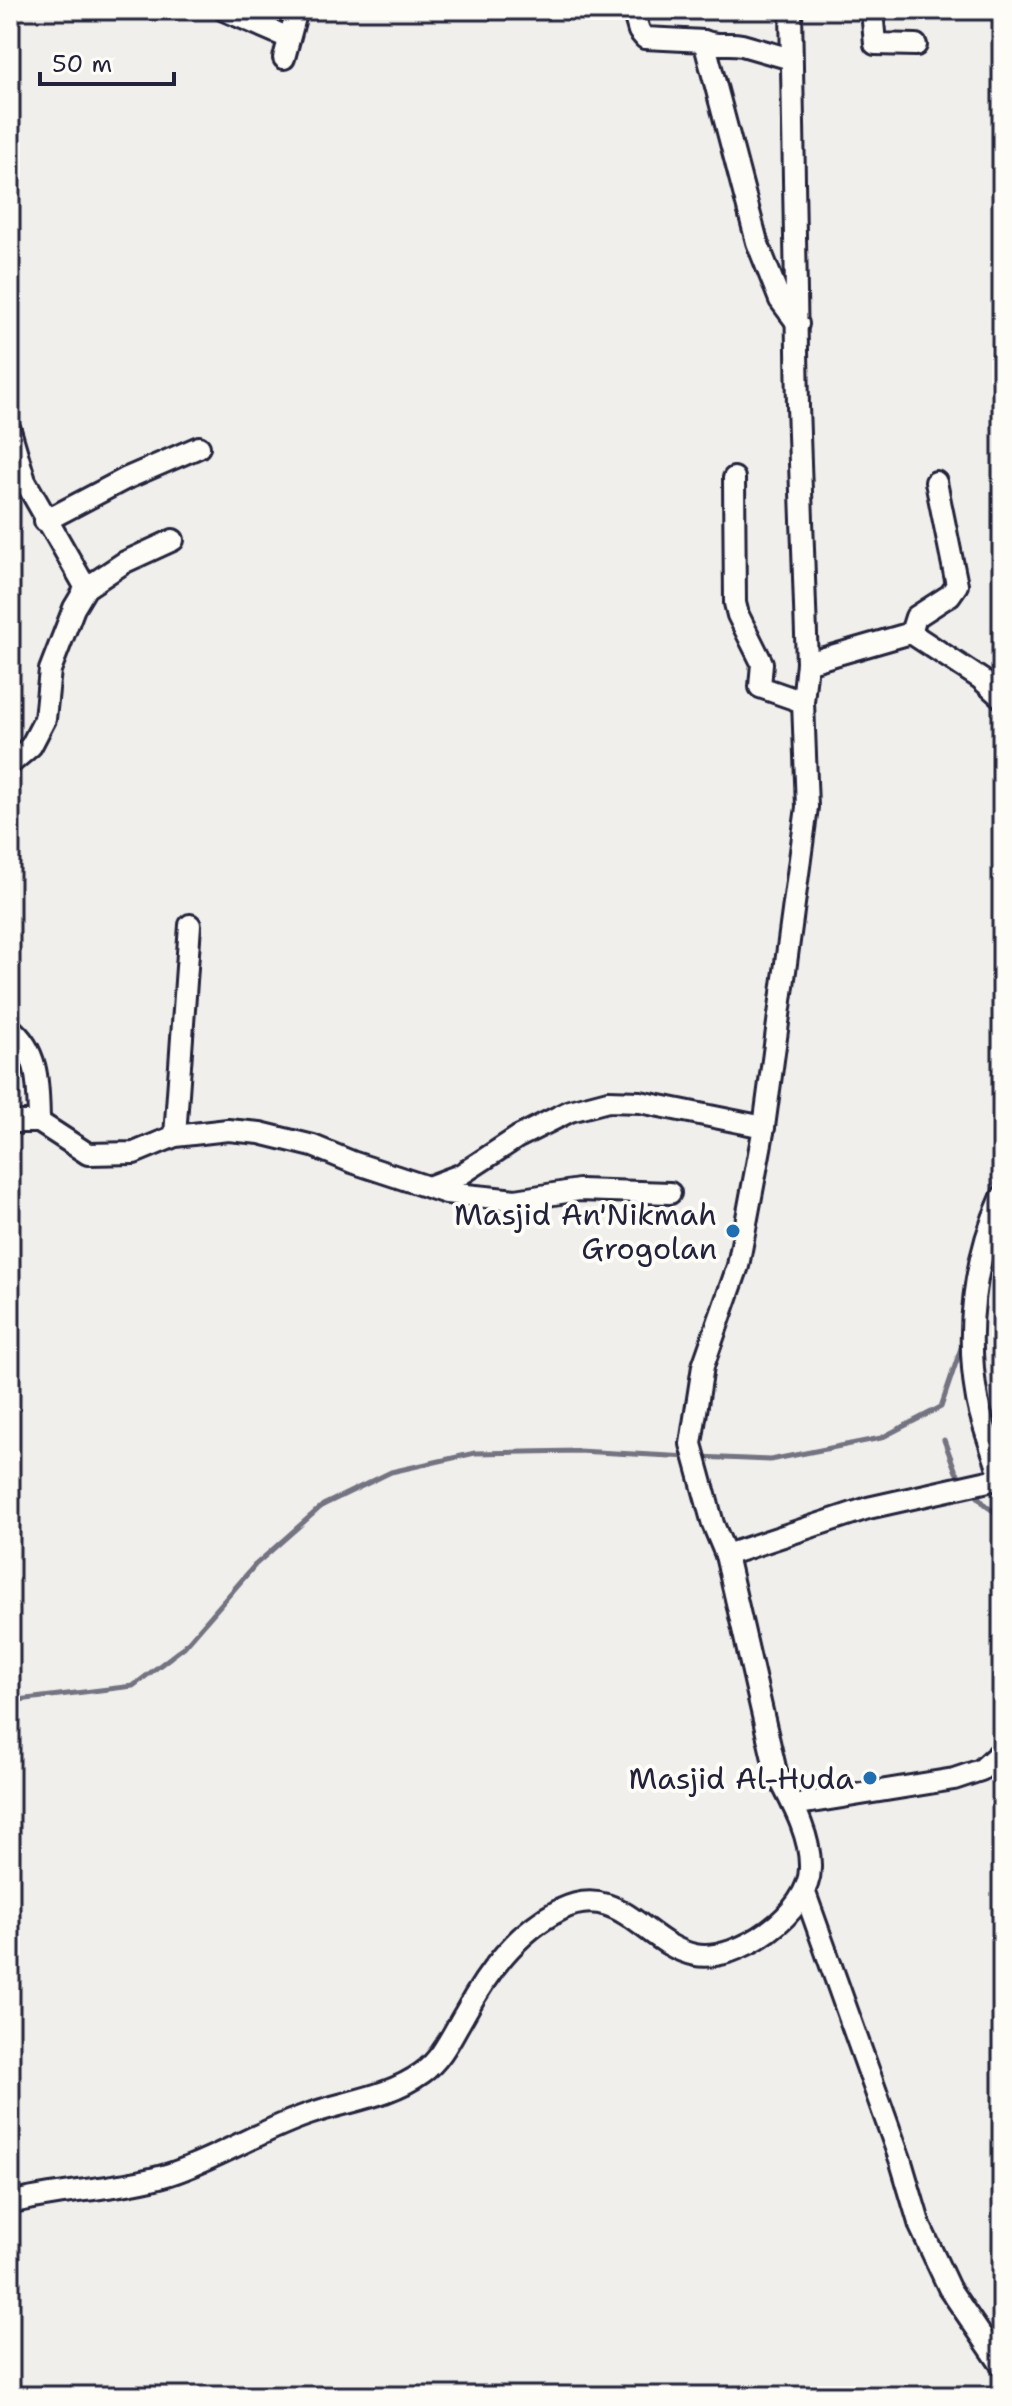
<svg xmlns="http://www.w3.org/2000/svg" width="1012" height="2406" font-family="'Shantell Sans',sans-serif">
	<style>
		.lines { fill: none; stroke-linecap: round; stroke-linejoin: round }
		.stream { stroke: #737381; stroke-width: 5 }
		.minor-casing { stroke: #22223b; stroke-width: 26 }
		.minor { stroke: #fdfcf7; stroke-width: 20 }
		.poi-dot { fill: #1f6fb2; stroke: #fdfcf7; stroke-width: 3 }
		.labels { text-anchor: middle; dominant-baseline: central; stroke-width: 8; stroke-linejoin: round; paint-order: stroke }
		.poi-label { font-size: 30px; fill: #22223b; stroke: #fdfcf7; text-anchor: end }
	</style>
	<rect width="100%" height="100%" fill="#f0efec"/>
	<filter id="ink" filterUnits="userSpaceOnUse"><feTurbulence type="fractalNoise" baseFrequency=".0125" numOctaves="2"/><feDisplacementMap in="SourceGraphic" scale="16" xChannelSelector="R" yChannelSelector="G"/><feConvolveMatrix kernelMatrix="1 2 1 2 8 2 1 2 1" color-interpolation-filters="sRGB"/></filter>
	<g filter="url(#ink)">
		<g class="lines">
			<g class="stream">
				<path d="M992,1198L996,1179L1002,1169"/>
				<path d="M944,1440L956,1472L964,1481"/>
				<path d="M699,1457L770,1460L881,1438L941,1407L963,1342"/>
				<path d="M973,1491L986,1506L1002,1517"/>
				<path d="M10,1701L133,1686L184,1647L255,1565L323,1505L391,1472L475,1453L578,1451L689,1457"/>
			</g>
			<defs>
				<g id="minor">
					<path d="M224,10L289,38"/>
					<path d="M633,10L639,31L645,38L704,41"/>
					<path d="M872,10L875,44L916,45"/>
					<path d="M284,58L297,10"/>
					<path d="M791,59L742,45C727,42 719,47 704,41L757,242L780,300L798,324"/>
					<path d="M10,430L25,481L86,588"/>
					<path d="M734,478L735,603L738,615L762,663L760,687L803,702"/>
					<path d="M45,521L125,479L199,447"/>
					<path d="M911,633L916,617L950,595L957,585L936,482"/>
					<path d="M807,663L911,633L981,679L1002,698"/>
					<path d="M10,764L31,746L45,719L50,670L74,608L86,588L125,562L173,540"/>
					<path d="M10,1028C40,1052 38,1087 39,1122"/>
					<path d="M10,1122H39L88,1154L134,1153L175,1136L228,1130L260,1133L313,1146L352,1162L428,1187L460,1175L518,1137L570,1111L608,1101L640,1102L764,1127"/>
					<path d="M175,1136L190,925"/>
					<path d="M428,1187L446,1193L516,1200L579,1190L670,1193"/>
					<path d="M1002,1197C974,1258 965,1332 977,1399C981,1421 990,1443 997,1465L1002,1469"/>
					<path d="M726,1555L868,1508L1002,1478"/>
					<path d="M793,1805L954,1779L981,1770L1002,1751"/>
					<path d="M805,1893L901,2162L920,2226L949,2288L1002,2366"/>
					<path d="M10,2203C61,2190 122,2189 170,2174C217,2159 261,2130 309,2114C346,2101 389,2097 422,2073C442,2059 452,2035 464,2015C487,1973 516,1932 560,1910C619,1880 645,1945 695,1955C738,1963 810,1912 810,1868C811,1835 791,1801 776,1772L726,1555L713,1524L691,1444L703,1366L738,1266L764,1127L807,807L803,702L807,663L798,406L791,10"/>
				</g>
			</defs>
			<use href="#minor" class="minor-casing"/>
			<use href="#minor" class="minor"/>
		</g>
	</g>
	<g class="poi-dot">
		<circle cx="733" cy="1231" r="8"/>
		<circle cx="870" cy="1778" r="8"/>
	</g>
	<g class="labels">
		<g class="poi-label">
			<text x="717" y="1214">Masjid An'Nikmah<tspan x="717" dy="34">Grogolan</tspan></text>
			<text x="854" y="1778">Masjid Al-Huda</text>
		</g>
	</g>
	<rect width="1012" height="2406" fill="none" stroke="#fdfcf7" stroke-width="40"/>
	<rect x="20" y="20" width="972" height="2366" fill="none" stroke="#22223b" stroke-width="3" filter="url(#ink)"/>
	<path d="M40 72v12h134v-12" fill="none" stroke="#22223b" stroke-width="4"/>
	<text x="52" y="72" font-size="24" fill="#22223b" stroke="#fdfcf7" stroke-width="6" paint-order="stroke">50 m</text>
</svg>
